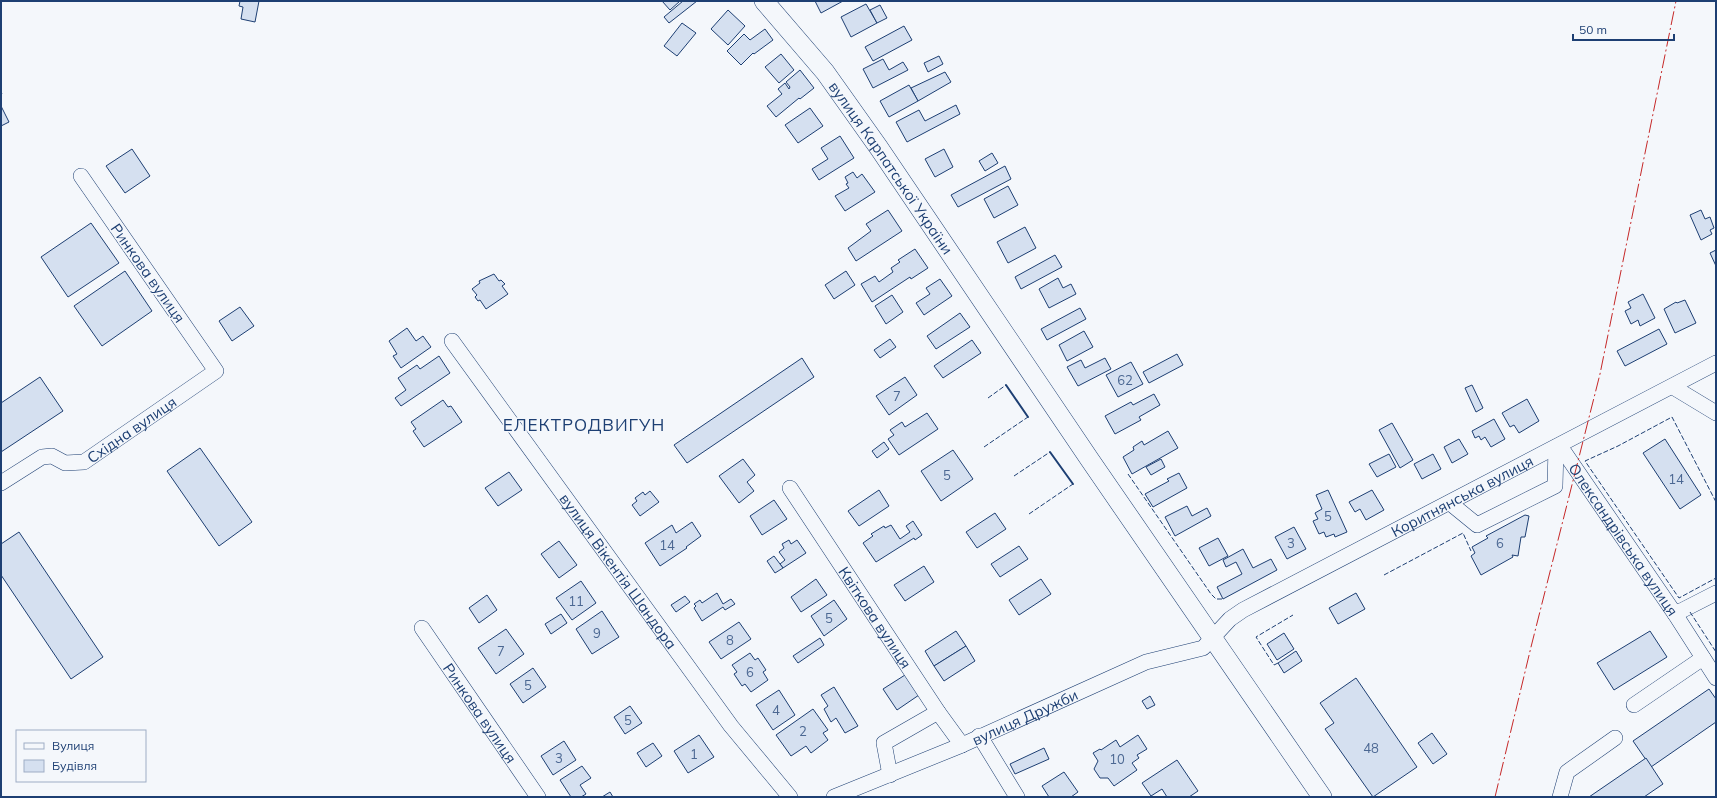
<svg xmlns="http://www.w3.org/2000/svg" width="1717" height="798" font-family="Mulish,sans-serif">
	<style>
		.building { fill: #d5e0f0; stroke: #1d3f73 }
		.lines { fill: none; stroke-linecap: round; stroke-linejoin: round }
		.minor-casing { stroke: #1d3f73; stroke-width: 16 }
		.major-casing { stroke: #1d3f73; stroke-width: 20 }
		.minor { stroke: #f4f7fb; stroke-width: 15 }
		.major { stroke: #f4f7fb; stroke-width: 19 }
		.fence { stroke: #1d3f73; stroke-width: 1; stroke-dasharray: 5 2; stroke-linecap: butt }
		.wall { stroke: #1d3f73; stroke-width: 2 }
		.power { stroke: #c62828; stroke-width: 1; stroke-dasharray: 14 3 2 3; stroke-linecap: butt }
		.labels { text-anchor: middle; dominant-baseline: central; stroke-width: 3; stroke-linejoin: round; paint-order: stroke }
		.number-label { font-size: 13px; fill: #4b6792 }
		.street-label { font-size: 15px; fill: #1d3f73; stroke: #f4f7fb }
		.quarter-label { font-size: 17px; letter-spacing: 1px; fill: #1d3f73; stroke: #f4f7fb }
	</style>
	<rect width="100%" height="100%" fill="#f4f7fb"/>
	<g class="building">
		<path d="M240,1H259L255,22L241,19L243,7L239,6Z"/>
		<path d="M662,1H680L670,10Z"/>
		<path d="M683,1H697L669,23L664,17Z"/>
		<path d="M815,1H843L821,13Z"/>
		<path d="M866,4L877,23L851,37L841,17Z"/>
		<path d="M880,5L887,18L877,23L870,10Z"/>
		<path d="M728,10L745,26L728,45L711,29Z"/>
		<path d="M682,23L696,33L677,56L664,46Z"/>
		<path d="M904,26L912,40L873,61L865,47Z"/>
		<path d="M765,29L773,40L754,54L753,53L741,65L727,51L744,34L750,40Z"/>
		<path d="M781,54L794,70L779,83L765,67Z"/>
		<path d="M939,56L943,64L928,72L924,63Z"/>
		<path d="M883,59L889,70L903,62L908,70L873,88L863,69Z"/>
		<path d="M800,70L814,88L800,99L799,98L776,117L767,106L782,94L778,89L785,83L789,89L790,87L786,82Z"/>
		<path d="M945,72L951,82L918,101L911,88Z"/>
		<path d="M909,85L918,101L889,117L880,101Z"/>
		<path d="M956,105L960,114L907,142L896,122L919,110L925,121Z"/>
		<path d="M1,106L9,122L1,126Z"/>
		<path d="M810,108L823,126L798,143L785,125Z"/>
		<path d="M840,136L854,158L819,180L812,169L828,159L821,148Z"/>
		<path d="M132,149L150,176L125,193L106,166Z"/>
		<path d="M944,149L953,167L935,177L925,159Z"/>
		<path d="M992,153L998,163L985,171L979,161Z"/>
		<path d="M1005,166L1011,179L958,207L951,195Z"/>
		<path d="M853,172L857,178L862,174L875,192L845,211L835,196L849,188L846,184L848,183L845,177Z"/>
		<path d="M1008,186L1018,205L994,218L984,199Z"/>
		<path d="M888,210L902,231L856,261L848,248L871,231L866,224Z"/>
		<path d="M1701,210L1705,219L1710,217L1714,228L1710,230L1712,234L1701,240L1690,215Z"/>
		<path d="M91,223L119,263L68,297L41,257Z"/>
		<path d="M1025,227L1036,248L1008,263L997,242Z"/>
		<path d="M915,249L928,268L911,279L910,277L872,302L861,284L875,276L879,282L893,272L891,268L900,262L898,260Z"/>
		<path d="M1716,250V266L1710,253Z"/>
		<path d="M1055,255L1062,267L1021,289L1015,277Z"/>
		<path d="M125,271L152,311L102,346L74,306Z"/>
		<path d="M846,271L855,285L834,299L825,285Z"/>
		<path d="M494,274L499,281L501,280L505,284L502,286L508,294L486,309L480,300L478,301L475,297L477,295L472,289L480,283L479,281Z"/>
		<path d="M1058,278L1063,288L1071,284L1076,294L1049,308L1039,289Z"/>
		<path d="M940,279L952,296L924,315L916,303L930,294L926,288Z"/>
		<path d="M1643,294L1655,318L1640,326L1638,320L1631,324L1625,311L1631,308L1628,302Z"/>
		<path d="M892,295L903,312L886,324L875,306Z"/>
		<path d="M1685,300L1696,323L1675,333L1664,309L1676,302L1677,303Z"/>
		<path d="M240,307L254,326L232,341L219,321Z"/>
		<path d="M1080,308L1086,319L1047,340L1041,329Z"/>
		<path d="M960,313L970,327L936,349L927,336Z"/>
		<path d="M407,328L416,341L423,336L431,347L401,368L393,356L397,354L389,341Z"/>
		<path d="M1659,329L1667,344L1625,366L1617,351Z"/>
		<path d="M1084,331L1093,347L1067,361L1059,345Z"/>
		<path d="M890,339L896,347L880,358L874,350Z"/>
		<path d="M972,340L981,353L943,378L934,366Z"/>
		<path d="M1177,354L1183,365L1149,383L1143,372Z"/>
		<path d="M439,356L450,373L401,406L395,398L406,390L398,378L417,365L420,369Z"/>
		<path d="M802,358L814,377L687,463L674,445Z"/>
		<path d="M1105,358L1111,369L1078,386L1067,367L1081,360L1085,368Z"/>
		<path d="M1131,362L1143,384L1118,397L1106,375Z"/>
		<path d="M40,377L63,411L1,452V403Z"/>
		<path d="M905,377L917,395L889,415L876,396Z"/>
		<path d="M1472,385L1483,408L1476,412L1465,388Z"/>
		<path d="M1154,394L1160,405L1139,417L1141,420L1115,434L1105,416L1131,402L1133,405Z"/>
		<path d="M1527,399L1539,421L1519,433L1514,425L1510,427L1502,413Z"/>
		<path d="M443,400L448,407L451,406L462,422L424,447L413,431L416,429L411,422Z"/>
		<path d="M927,413L938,429L899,455L888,439L894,435L890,430L902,422L905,427Z"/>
		<path d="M1494,419L1505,439L1491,447L1485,437L1481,440L1479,436L1475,438L1472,431Z"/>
		<path d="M1392,423L1413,460L1400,468L1379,430Z"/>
		<path d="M1168,431L1178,448L1132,474L1123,457L1134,450L1133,447L1142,441L1144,445Z"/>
		<path d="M1459,439L1468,454L1452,463L1444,447Z"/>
		<path d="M1665,439L1701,495L1680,509L1643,453Z"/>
		<path d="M884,442L889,449L877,458L872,451Z"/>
		<path d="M200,448L252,522L219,546L167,471Z"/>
		<path d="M953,450L973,479L941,501L921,471Z"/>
		<path d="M1389,454L1396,467L1377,477L1369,464Z"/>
		<path d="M1433,454L1441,469L1422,479L1414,464Z"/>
		<path d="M743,459L755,475L747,482L754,491L739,503L719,476Z"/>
		<path d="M1161,459L1165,467L1151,475L1146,467Z"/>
		<path d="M509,472L522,490L498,506L485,488Z"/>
		<path d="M1179,473L1187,488L1153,507L1145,494L1169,481L1167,479Z"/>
		<path d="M879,490L889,506L859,526L848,511Z"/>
		<path d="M1328,490L1347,532L1335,537L1334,534L1326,537L1324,532L1319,534L1313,521L1318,519L1315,513L1322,509L1316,495Z"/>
		<path d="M1372,490L1384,510L1366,520L1360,509L1355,512L1349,502Z"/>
		<path d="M650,491L659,502L640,516L632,505L637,501L635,498L643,492L645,495Z"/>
		<path d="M774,500L787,519L762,535L750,516Z"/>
		<path d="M1187,506L1192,516L1207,508L1211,516L1175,536L1165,517Z"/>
		<path d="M995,513L1006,529L977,548L966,532Z"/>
		<path d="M1525,515L1529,516L1525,537H1521L1518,556L1512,555L1513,557L1481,575L1471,556L1475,553L1472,547L1488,538L1486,536Z"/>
		<path d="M913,521L922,535L915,540L914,538L876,562L863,543L873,536L871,534L884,526L885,528L891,525L900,539L910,532L906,526Z"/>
		<path d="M692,522L701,536L686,547L687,548L660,566L645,543L672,525L676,533Z"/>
		<path d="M1294,527L1306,549L1287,559L1275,537Z"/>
		<path d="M19,532L103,657L71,679L1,575V544Z"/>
		<path d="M1218,538L1228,556L1209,566L1199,548Z"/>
		<path d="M789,540L791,544L797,540L806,553L783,568L780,564L785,560L779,552L784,548L782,544Z"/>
		<path d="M559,541L577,565L559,578L541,554Z"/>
		<path d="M1019,546L1028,559L1000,577L991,564Z"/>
		<path d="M1243,549L1253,568L1271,559L1277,570L1223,599L1217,587L1242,574L1236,562L1226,567L1223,560Z"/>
		<path d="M774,556L783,568L775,573L767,561Z"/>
		<path d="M924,566L934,582L905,601L894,585Z"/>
		<path d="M816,579L827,595L801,612L791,597Z"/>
		<path d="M1041,579L1051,594L1019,615L1009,600Z"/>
		<path d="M581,581L596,603L572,620L556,598Z"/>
		<path d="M717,593L723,604L731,599L735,604L725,610L723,607L702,621L694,608L696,606L694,604L700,600L702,603Z"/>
		<path d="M1356,593L1365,609L1338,624L1329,608Z"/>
		<path d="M487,595L497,610L479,623L469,608Z"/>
		<path d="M685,596L690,602L676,612L671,605Z"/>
		<path d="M834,600L847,619L824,636L811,616Z"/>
		<path d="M602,611L619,637L592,654L576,629Z"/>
		<path d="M561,614L567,623L551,634L545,624Z"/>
		<path d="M739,622L751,639L721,659L709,642Z"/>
		<path d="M506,629L524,654L496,674L478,648Z"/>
		<path d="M956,631L966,646L934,666L925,651Z"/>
		<path d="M1650,631L1667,657L1614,690L1597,663Z"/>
		<path d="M1284,633L1294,649L1277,660L1267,644Z"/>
		<path d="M820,638L824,645L798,663L793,656Z"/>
		<path d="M966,646L975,661L944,681L934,666Z"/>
		<path d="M1296,651L1302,661L1284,673L1278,663Z"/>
		<path d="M750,653L755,660L758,658L766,670L763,672L768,680L751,692L745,684L742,686L734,674L737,672L732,665Z"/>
		<path d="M533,668L546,687L523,703L510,684Z"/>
		<path d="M905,675L919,695L897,710L883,689Z"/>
		<path d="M1356,678L1417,767L1373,797L1325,729L1334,723L1320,703Z"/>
		<path d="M834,687L858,726L845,733L836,718L831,722L824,709L828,706L821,695Z"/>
		<path d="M1709,689L1716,699V722L1651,767L1633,741Z"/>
		<path d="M779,690L795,715L773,730L756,705Z"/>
		<path d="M1150,696L1155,705L1147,709L1142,701Z"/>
		<path d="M630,706L642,723L625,734L614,717Z"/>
		<path d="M813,709L828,730L823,733L828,740L811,753L806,746L791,756L776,735Z"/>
		<path d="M1432,733L1447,754L1433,764L1418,743Z"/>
		<path d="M699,735L714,757L688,773L674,751Z"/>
		<path d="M1138,735L1147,749L1137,755L1139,758L1132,763L1137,770L1114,786L1108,778H1100L1094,769L1098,761L1093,753L1100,749L1101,750L1116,740L1120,747Z"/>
		<path d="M564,741L576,760L553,775L541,756Z"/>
		<path d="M653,743L662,756L646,767L637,753Z"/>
		<path d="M1044,748L1049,759L1015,774L1010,764Z"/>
		<path d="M1646,758L1663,784L1644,797H1589Z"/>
		<path d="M1177,760L1198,791L1189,797H1167L1162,789L1151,796L1142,783Z"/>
		<path d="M582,766L591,778L580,785L586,794L581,797H571L560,780Z"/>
		<path d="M1064,772L1078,792L1071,797H1049L1042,786Z"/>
		<path d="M610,792L613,797H602Z"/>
	</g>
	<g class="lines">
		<defs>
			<g id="minor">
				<path id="s1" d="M452,341L731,726L790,797"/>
				<path d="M1673,387L1716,413"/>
				<path id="s2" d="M1560,446L1675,614L1716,593"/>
				<path id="s3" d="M1,483L42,457L52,456L65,463L84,462L216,371L81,176"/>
				<path id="s4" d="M790,488L938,712L962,745"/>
				<path d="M1450,503L1477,525L1555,486L1556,447"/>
				<path d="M1675,614L1716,678"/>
				<path id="s5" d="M422,628L538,797"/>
				<path d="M1634,705L1703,658"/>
				<path d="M979,736L984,743L1017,797"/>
				<path d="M890,775L884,743L938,712"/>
				<path id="s6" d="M834,797L962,745L1146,662L1203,648L1230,619L1243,610L1716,363"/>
				<path d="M1560,797L1567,772L1615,738"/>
			</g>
			<g id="major">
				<path id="s7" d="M764,1L825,72L879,148L1090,460L1322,797"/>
			</g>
		</defs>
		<use href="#minor" class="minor-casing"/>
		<use href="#major" class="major-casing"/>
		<use href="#minor" class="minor"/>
		<use href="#major" class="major"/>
		<g class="fence">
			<path d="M1,92L2,94"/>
			<path d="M988,398L1006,385"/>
			<path d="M984,447L1028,417"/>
			<path d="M1128,474L1211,594L1216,599H1223"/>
			<path d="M1014,476L1050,452"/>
			<path d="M1716,502L1672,417L1618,446L1585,461L1679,598L1716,578"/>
			<path d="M1029,514L1073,484"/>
			<path d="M1384,575L1463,533L1471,551"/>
			<path d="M1690,612L1716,652"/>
			<path d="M1278,663L1274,665L1256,637L1293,615"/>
		</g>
		<g class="wall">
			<path d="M1006,385L1028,417"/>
			<path d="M1050,452L1073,484"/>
		</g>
		<path class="power" d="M1495,797L1531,647L1600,374L1676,1"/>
	</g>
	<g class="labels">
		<g class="number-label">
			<text x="1125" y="380">62</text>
			<text x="897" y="396">7</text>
			<text x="947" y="475">5</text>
			<text x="1676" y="479">14</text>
			<text x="1328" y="516">5</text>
			<text x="1291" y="543">3</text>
			<text x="1500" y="543">6</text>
			<text x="667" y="545">14</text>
			<text x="576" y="601">11</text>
			<text x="829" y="618">5</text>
			<text x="597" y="633">9</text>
			<text x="730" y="640">8</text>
			<text x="501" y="651">7</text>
			<text x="750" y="672">6</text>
			<text x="528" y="685">5</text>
			<text x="776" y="710">4</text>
			<text x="628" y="720">5</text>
			<text x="803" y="731">2</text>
			<text x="1371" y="748">48</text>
			<text x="694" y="754">1</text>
			<text x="559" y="758">3</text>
			<text x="1117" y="759">10</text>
		</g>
		<g class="street-label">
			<text stroke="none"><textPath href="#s7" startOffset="210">вулиця Карпатської України</textPath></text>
			<text transform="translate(148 273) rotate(55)">Ринкова вулиця</text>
			<text stroke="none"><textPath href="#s3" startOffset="150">Східна вулиця</textPath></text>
			<text stroke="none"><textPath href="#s6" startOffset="701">Коритнянська вулиця</textPath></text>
			<text stroke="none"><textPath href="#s2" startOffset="113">Олександрівська вулиця</textPath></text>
			<text stroke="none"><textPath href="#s1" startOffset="284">вулиця Вікентія Шандора</textPath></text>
			<text stroke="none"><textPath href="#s4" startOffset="155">Квіткова вулиця</textPath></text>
			<text stroke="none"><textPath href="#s5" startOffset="103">Ринкова вулиця</textPath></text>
			<text stroke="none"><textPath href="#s6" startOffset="207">вулиця Дружби</textPath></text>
		</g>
		<g class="quarter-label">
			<text x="584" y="424">ЕЛЕКТРОДВИГУН</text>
		</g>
	</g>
	<rect width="1717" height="798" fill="none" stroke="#1d3f73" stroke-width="4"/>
	<rect x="16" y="730" width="130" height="52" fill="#f4f7fb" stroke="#9eadc5"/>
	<rect x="24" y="743" width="20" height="6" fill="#f4f7fb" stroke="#9eadc5"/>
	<text x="52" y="750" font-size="12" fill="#1d3f73">Вулиця</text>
	<rect x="24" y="760" width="20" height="12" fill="#d5e0f0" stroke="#9eadc5"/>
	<text x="52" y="770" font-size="12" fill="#1d3f73">Будівля</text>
	<path d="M1573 34v6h101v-6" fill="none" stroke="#1d3f73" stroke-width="2"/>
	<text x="1579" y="34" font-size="12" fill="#1d3f73" stroke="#f4f7fb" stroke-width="3" paint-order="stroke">50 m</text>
</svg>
